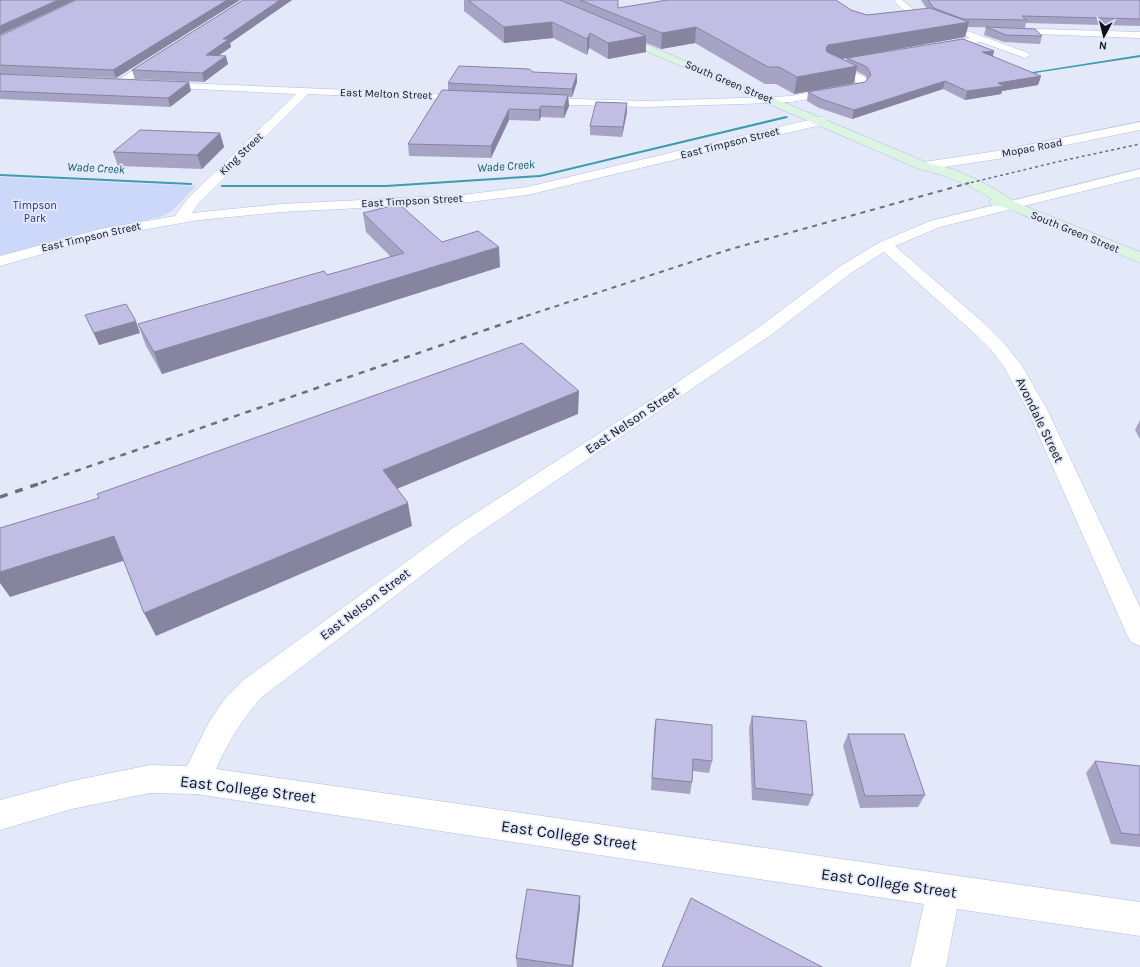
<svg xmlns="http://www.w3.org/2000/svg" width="1140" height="967" font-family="Karla,sans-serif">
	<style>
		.green { fill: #ccd8fa }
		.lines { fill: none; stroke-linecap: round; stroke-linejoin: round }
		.stream { fill: #3c9cac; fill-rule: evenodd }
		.street-casing { stroke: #b1bee3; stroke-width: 1 }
		.secondary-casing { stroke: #b1bee3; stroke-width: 1 }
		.street { fill: #fff; fill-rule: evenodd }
		.secondary { fill: #dbf5e1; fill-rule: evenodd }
		.rail-far3 { stroke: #6a707d; stroke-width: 1.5; stroke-dasharray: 3 3; stroke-linecap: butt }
		.rail-far2 { stroke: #6a707d; stroke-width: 2; stroke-dasharray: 5 5; stroke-linecap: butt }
		.rail-far1 { stroke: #6a707d; stroke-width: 2.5; stroke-dasharray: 6 6; stroke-linecap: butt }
		.rail { stroke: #6a707d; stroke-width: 3.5; stroke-dasharray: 8 8; stroke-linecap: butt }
		.wall { fill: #a6a3c4 }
		.shaded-wall { fill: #8784a0 }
		.building { fill: #c1bde4; stroke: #8784a0 }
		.labels { text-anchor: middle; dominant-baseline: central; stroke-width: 3.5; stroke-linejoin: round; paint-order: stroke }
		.far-street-label { font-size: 11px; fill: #0c111d; stroke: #e3e9f8 }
		.far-park-label { font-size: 11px; fill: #24347b; stroke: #e3e9f8 }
		.far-water-label { font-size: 12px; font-style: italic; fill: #0d5e6a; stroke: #e3e9f8 }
		.street-label { font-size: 13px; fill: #0c111d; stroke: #e3e9f8 }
		.near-street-label { font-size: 16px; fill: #0c111d; stroke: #e3e9f8 }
	</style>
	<rect width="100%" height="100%" fill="#e3e9f8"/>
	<path class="green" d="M0,177L196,186L172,211L160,217L67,237L0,256Z"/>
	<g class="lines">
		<g class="stream">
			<path d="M1140,55V57L1022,75L1020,74Z"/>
			<path d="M786,116L788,117L787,118L540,177L386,187H222L220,186L222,185H386L540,175Z"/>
			<path d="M0,174L191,183L193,184L191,185L0,176Z"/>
		</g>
		<defs>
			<g id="street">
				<path d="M894,0H902L914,10L942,23L938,26C922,22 904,14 894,0Z"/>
				<path d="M1009,28L1140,32V38L1006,33L1004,31L1006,29Z"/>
				<path d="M968,31L1028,53L1030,55L1025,58L1022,57L981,42L940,49L935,46L940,43L970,38L963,34Z"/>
				<path d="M158,55L162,56L163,58L162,60L122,85L118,86L113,83Z"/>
				<path d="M829,62L835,63L865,77L868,84L863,89L859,90L791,102L771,103L646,107L539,104L533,101L539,98L646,101L771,97L791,96L857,83L856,81L825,67L824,65Z"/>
				<path d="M161,82L468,95L474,98L468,101L308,94L198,204L192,213L281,204L462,195L527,187L821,117L825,119L827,121L825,123L821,125L527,195L462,203L281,212L199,220L103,237L0,266V256L101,229L175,216L188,198L296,94L157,87L156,85L157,83Z"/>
				<path d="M1140,122V130L997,159L924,170L919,169L917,166L919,163L924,162L997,151Z"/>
				<path d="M1140,169V177L940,227L895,246L986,325L1004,343L1022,366L1048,411L1140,607V646L1131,642L1127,635L1028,411L1004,367L992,351L974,333L884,252L851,273L771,335L470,539L262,697C240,722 230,739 216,769L1140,902V936L957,909L946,967H910L924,904L196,794L150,793L72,809L0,830V800L72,781L150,765L187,766L209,722L224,700L242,681L454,527L654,398L759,327L839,267L880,242L930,221Z"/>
			</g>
			<path id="secondary" d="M619,33L928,163L952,169L974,178L995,189L1015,202L1140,252V263L1006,208L991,205L989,202L992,199C969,184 945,175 919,169L616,38L614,36Z"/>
		</defs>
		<use href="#street" class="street-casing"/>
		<use href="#secondary" class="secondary-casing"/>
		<use href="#street" class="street"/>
		<use href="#secondary" class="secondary"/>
		<path class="rail-far3" d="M965,184L1061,161L1140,144"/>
		<path class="rail-far2" d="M526,316L731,249L969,183"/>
		<path class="rail-far1" d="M41,483L529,315"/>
		<path class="rail" d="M0,497L44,482"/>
	</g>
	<g class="wall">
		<path d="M240,0L116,78L0,74V36Z"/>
		<path d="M243,0H292L230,43L231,47L219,55L228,64L204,82L135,79L132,70Z"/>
		<path d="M464,0H618V8L851,10L867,15L927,9L921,0H1140V26L1026,23L1025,28L968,27L965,37L842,59L846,61L847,58L994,51L992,57L1041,76L1038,85L1002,91L1001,94L965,100L943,89L852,119L819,108L807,101L808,92L865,82L867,80L866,76L856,71L854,83L794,94L776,84H765L695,43L661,49L646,43V52L608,59L589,48L587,55L553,38L504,43L464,11Z"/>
		<path d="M986,27L1042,36L1040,44L1004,42L984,35Z"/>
		<path d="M533,72L577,82L572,97H568L569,106L564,118L541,117L539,121L509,120L491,158L409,156L408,144L448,91V83Z"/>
		<path d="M0,74L191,91L170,107L0,99Z"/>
		<path d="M627,103V112L622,137L590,135V126Z"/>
		<path d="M220,133L224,147L202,169L118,166L113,152Z"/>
		<path d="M363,213L442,242L500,267L162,374L146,346L138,324L327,275L391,257L366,232Z"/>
		<path d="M85,315L140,333L99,345Z"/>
		<path d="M1140,420V439L1135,430Z"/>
		<path d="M752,716L813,795L808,806L752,800L749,728Z"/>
		<path d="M656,719L712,761L709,773L693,771L692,782L690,794L651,790L654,731Z"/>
		<path d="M848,734L925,795L918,807L860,808L843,746Z"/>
		<path d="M1095,761L1140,766V847L1111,844L1086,773Z"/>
		<path d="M580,907L573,967H517L516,958Z"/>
	</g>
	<g class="shaded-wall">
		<path d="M58,0H75L0,35V26Z"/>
		<path d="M227,0H240L116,78L113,70Z"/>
		<path d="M280,0H292L230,43L231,47L208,63L206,55L223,39Z"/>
		<path d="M552,22L553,38L504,43V27Z"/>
		<path d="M969,22L965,37L825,62L826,48L828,45Z"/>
		<path d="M696,27L695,43L661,49L662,33Z"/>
		<path d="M590,33L589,48L587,55V39Z"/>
		<path d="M646,36V52L608,59V43Z"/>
		<path d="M994,51L992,59L982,52Z"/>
		<path d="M226,56L228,64L204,82L202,73Z"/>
		<path d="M857,66L854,83L794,94L797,77Z"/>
		<path d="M577,74V82L572,97V89Z"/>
		<path d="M1041,76L1038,85L1002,91L1001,94L965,100L967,91L998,83Z"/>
		<path d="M945,81L943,89L852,119L854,110Z"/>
		<path d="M189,82L191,91L170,107L168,98Z"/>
		<path d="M568,95L569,106L564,118V107Z"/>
		<path d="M627,103V112L622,137L623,127Z"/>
		<path d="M541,106V117L539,121V110Z"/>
		<path d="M509,109V120L491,158V146Z"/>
		<path d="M220,133L224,147L202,169L197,155Z"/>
		<path d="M499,247L500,267L162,374L154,352Z"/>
		<path d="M136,321L140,333L99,345L94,333Z"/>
		<path d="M579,391L578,414L387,493L383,470Z"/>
		<path d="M408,503L412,526L156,636L144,613Z"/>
		<path d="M114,536L126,560L10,597L0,583V572Z"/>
		<path d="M580,896V907L573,967H572Z"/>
	</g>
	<g class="building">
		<path d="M0,0H58L0,26Z"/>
		<path d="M76,0H227L113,70L0,65V36Z"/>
		<path d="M243,0H280L223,39H229L206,55L226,56L202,73L132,70Z"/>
		<path d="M468,0H560L646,36L608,43L590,33L587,39L552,22L504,27Z"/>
		<path d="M580,0H618V8L667,0H836L851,10L867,15L930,8L969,22L828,45L826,48L827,52L857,66L797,77L779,67H768L696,27L662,33Z"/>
		<path d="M928,0H1140V19L1022,16L1027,20L963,19L934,8Z"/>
		<path d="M986,27L1035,29L1042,36L1006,35Z"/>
		<path d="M963,39L994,51L982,52L1041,76L998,83L1004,86L967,91L945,81L854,110L821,99L808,92L865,82L871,75L867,67L847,58Z"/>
		<path d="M459,66L529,69L533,72L577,74L572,89L448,83Z"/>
		<path d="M0,74L189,82L168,98L0,91Z"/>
		<path d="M442,90L568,95L564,107L541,106L539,110L509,109L491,146L408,144Z"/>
		<path d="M596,102L627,103L623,127L590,126Z"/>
		<path d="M140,130L220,133L197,155L113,152Z"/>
		<path d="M399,204L442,242L478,231L499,247L154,352L138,324L324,271L327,275L404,253L363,213Z"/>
		<path d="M126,304L136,321L94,333L85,315Z"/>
		<path d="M522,343L579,391L383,470L408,503L144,613L114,536L0,572V528L99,498L97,494Z"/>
		<path d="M752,716L806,721L813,795L755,788Z"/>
		<path d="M656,719L712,725V761L693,759L692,782L652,778Z"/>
		<path d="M848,734H904L925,795L865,796Z"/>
		<path d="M1095,761L1140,766V835L1121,833Z"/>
		<path d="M527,889L580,896L572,966L516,958Z"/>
		<path d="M691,898L822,967H662Z"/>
	</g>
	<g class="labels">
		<g class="far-street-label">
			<text transform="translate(729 82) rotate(23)">South Green Street</text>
			<text transform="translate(386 94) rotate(2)">East Melton Street</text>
			<text transform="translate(730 143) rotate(-14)">East Timpson Street</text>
			<text transform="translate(1032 148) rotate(-11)">Mopac Road</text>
			<text transform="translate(241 154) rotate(-44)">King Street</text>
			<text transform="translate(412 201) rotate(-3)">East Timpson Street</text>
			<text transform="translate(1075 232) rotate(22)">South Green Street</text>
			<text transform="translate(91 237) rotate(-13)">East Timpson Street</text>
		</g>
		<g class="far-park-label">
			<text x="35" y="205">Timpson<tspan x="35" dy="13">Park</tspan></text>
		</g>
		<g class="far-water-label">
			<text transform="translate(506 166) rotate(-4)">Wade Creek</text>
			<text transform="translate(96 168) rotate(3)">Wade Creek</text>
		</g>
		<g class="street-label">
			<text transform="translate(632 420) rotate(-34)">East Nelson Street</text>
			<text transform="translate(1040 420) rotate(64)">Avondale Street</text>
			<text transform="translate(365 604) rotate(-37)">East Nelson Street</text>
		</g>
		<g class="near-street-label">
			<text transform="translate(248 789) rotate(7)">East College Street</text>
			<text transform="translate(569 835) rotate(8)">East College Street</text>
			<text transform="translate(889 883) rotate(8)">East College Street</text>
		</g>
	</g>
	<g transform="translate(1104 36) rotate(187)" stroke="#e3e9f8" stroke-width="3" paint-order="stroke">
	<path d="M0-3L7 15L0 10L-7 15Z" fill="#0c111d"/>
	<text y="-6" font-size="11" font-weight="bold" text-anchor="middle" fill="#0c111d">N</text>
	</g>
</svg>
